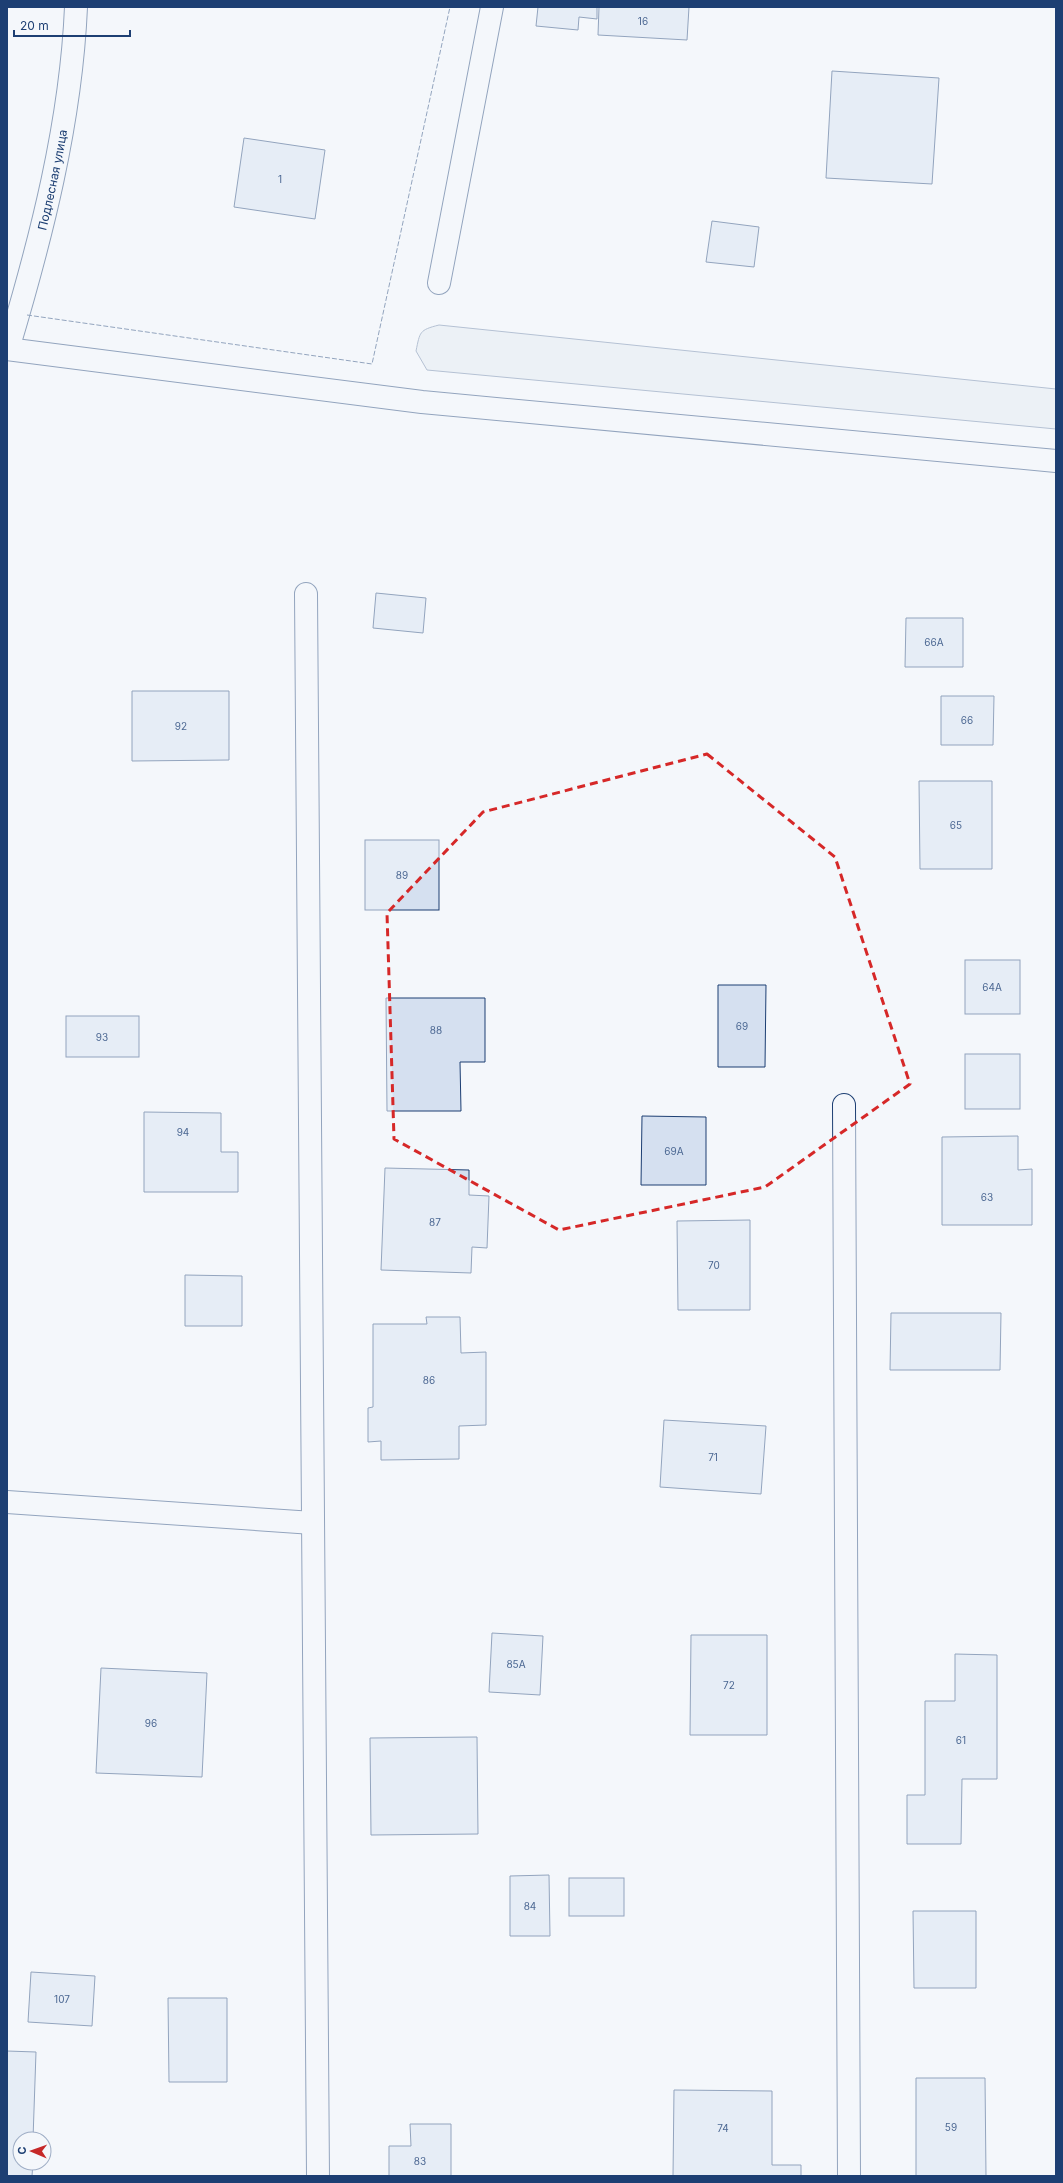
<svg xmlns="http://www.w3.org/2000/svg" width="1063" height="2183" font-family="Inter,sans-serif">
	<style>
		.green { fill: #e3e9f0; stroke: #687fa3 }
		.building { fill: #d5e0f0; stroke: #1d3f73 }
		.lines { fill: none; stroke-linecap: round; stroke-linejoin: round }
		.minor-casing { stroke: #1d3f73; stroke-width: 24 }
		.minor { stroke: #f4f7fb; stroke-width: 22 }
		.fence { stroke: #1d3f73; stroke-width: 1; stroke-dasharray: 5 2; stroke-linecap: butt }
		.marked { fill: none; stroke: #d62828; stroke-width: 3; stroke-dasharray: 8 5; stroke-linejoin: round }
		.labels { text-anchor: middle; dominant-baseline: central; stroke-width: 3; stroke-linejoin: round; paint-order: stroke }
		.number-label { font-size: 10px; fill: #4b6792 }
		.street-label { font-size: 12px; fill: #1d3f73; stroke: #f4f7fb }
	</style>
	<rect width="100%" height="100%" fill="#f4f7fb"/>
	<path class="green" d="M439,325L1056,389V429L427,370L416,351C420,332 419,330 439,325Z"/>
	<g class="building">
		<path d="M538,7H597V19L579,17L578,30L536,26Z"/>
		<path d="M599,7H689L687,40L598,35Z"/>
		<path d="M832,71L939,78L932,184L826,178Z"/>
		<path d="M244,138L325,150L315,219L234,207Z"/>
		<path d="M712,221L759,227L754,267L706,262Z"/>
		<path d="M376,593L426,598L423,633L373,628Z"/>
		<path d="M906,618H963V667H905Z"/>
		<path d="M132,691H229V760L132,761Z"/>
		<path d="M941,696H994L993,745H941Z"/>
		<path d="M919,781H992V869H920Z"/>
		<rect x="365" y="840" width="74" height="70"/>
		<rect x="965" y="960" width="55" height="54"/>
		<path d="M718,985H766L765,1067H718Z"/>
		<path d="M386,998H485V1062H460L461,1111H387Z"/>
		<rect x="66" y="1016" width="73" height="41"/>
		<rect x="965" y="1054" width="55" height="55"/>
		<path d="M144,1112L221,1113V1152H238V1192H144Z"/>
		<path d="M642,1116L706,1117V1185H641Z"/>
		<path d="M1018,1136V1170L1032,1169V1225H942V1137Z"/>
		<path d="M385,1168L469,1170V1195L489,1196L487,1248L472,1247L471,1273L381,1270Z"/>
		<path d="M750,1220V1310H678L677,1221Z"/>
		<path d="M185,1275L242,1276V1326H185Z"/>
		<path d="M891,1313H1001L1000,1370H890Z"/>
		<path d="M426,1317H460L461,1353L486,1352V1425L459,1426V1459L381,1460V1441L368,1442V1408L373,1407V1324H427Z"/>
		<path d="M664,1420L766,1426L761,1494L660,1487Z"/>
		<path d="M492,1633L543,1636L540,1695L489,1692Z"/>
		<path d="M691,1635H767V1735H690Z"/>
		<path d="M955,1654L997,1655V1779H962L961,1844H907V1795H925V1701H955Z"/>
		<path d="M101,1668L207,1673L202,1777L96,1773Z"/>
		<path d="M477,1737L478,1834L371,1835L370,1738Z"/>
		<path d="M549,1875L550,1936H510V1876Z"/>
		<rect x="569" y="1878" width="55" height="38"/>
		<path d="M913,1911H976V1988H914Z"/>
		<path d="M31,1972L95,1976L92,2026L28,2022Z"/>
		<path d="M168,1998H227V2082H169Z"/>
		<path d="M7,2051L36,2052L33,2139H20V2163H33L32,2176H7Z"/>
		<path d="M916,2078H985L986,2176H916Z"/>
		<path d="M674,2090L772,2091V2165H801V2176H673Z"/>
		<path d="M410,2124H451V2176H389V2146H411Z"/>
	</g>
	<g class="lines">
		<defs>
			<g id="minor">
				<path d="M439,283L492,7"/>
				<path d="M7,349L422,402L1056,461"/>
				<path id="s1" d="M8,349C41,239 71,123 76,7"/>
				<path d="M306,594L318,2176"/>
				<path d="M844,1105L849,2176"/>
				<path d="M7,1502L313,1523"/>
			</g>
		</defs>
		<use href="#minor" class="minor-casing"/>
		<use href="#minor" class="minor"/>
		<path class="fence" d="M27,315L372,364L450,7"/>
	</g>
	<path d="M0 0H1063V2183H0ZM707,754L835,857L910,1084L765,1187L559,1230L394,1139L387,913L483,812Z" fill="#f4f7fb" fill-opacity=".55" fill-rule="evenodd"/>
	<path class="marked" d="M707,754L835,857L910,1084L765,1187L559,1230L394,1139L387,913L483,812Z"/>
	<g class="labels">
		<g class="number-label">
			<text x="643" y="21">16</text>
			<text x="280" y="179">1</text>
			<text x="934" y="642">66А</text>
			<text x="967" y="720">66</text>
			<text x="181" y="726">92</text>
			<text x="956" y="825">65</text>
			<text x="402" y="875">89</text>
			<text x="992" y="987">64А</text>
			<text x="742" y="1026">69</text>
			<text x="436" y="1030">88</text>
			<text x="102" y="1037">93</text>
			<text x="183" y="1132">94</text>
			<text x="674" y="1151">69А</text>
			<text x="987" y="1197">63</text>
			<text x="435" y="1222">87</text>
			<text x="714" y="1265">70</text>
			<text x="429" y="1380">86</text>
			<text x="713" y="1457">71</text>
			<text x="516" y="1664">85А</text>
			<text x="729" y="1685">72</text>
			<text x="151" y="1723">96</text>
			<text x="961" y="1740">61</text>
			<text x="530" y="1906">84</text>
			<text x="62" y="1999">107</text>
			<text x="951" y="2127">59</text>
			<text x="723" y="2128">74</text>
			<text x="420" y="2161">83</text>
		</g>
		<g class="street-label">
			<text stroke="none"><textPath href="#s1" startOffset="175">Подлесная улица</textPath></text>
		</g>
	</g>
	<rect width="1063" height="2183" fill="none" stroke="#1d3f73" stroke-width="16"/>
	<g transform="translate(32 2151) rotate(272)"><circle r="19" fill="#f4f7fb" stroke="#9eadc5"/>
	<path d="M0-3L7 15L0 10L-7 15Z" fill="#c62828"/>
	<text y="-6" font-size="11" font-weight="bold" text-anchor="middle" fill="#1d3f73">С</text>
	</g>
	<path d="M14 30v6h116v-6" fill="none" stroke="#1d3f73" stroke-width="2"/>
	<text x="20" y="30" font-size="12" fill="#1d3f73" stroke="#f4f7fb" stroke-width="3" paint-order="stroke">20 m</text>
</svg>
